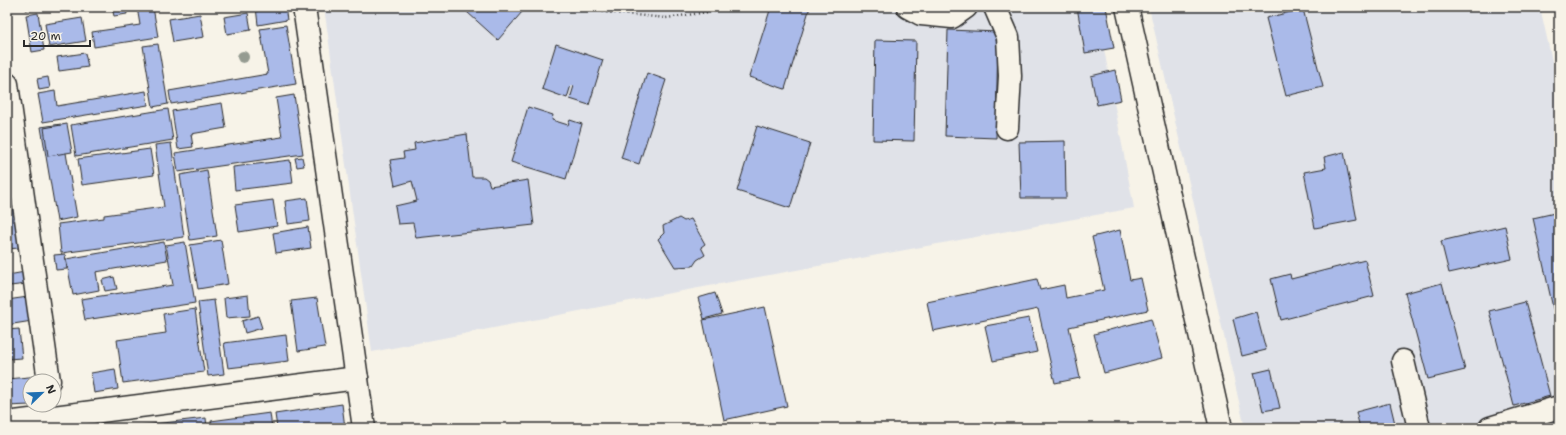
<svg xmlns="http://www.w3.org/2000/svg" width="1566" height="435" font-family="'Shantell Sans',sans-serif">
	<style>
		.built { fill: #e0e2e8 }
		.building { fill: #aabae9; stroke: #2b2b2b }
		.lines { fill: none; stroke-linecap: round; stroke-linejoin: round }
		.minor-casing { stroke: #2b2b2b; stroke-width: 25 }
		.path { stroke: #2b2b2b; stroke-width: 2.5; stroke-dasharray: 1 3; stroke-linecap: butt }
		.minor { stroke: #f7f3e8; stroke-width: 22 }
		.tree { fill: #959b91 }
	</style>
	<rect width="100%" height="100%" fill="#f7f3e8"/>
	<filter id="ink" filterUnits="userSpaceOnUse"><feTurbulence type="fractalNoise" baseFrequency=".025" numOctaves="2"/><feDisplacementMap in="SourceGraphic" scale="8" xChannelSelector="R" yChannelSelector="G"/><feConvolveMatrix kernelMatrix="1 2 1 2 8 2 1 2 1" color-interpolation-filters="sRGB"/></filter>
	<g filter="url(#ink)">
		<g class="built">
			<path d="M324,7H1096L1134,208L660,295L372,352Z"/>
			<path d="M1149,7H1540L1559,92V428H1245Z"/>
		</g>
		<g class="building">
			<path d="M26,7H40L26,10Z"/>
			<path d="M112,7H126L127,14L114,16Z"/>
			<path d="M137,7H153L158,37L94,47L92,32L140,25Z"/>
			<path d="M256,7H285L287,20L258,25Z"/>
			<path d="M442,7H454L448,13Z"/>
			<path d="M472,7H517L522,12L498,40L467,12Z"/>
			<path d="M771,7H810L785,89L749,77Z"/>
			<path d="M1077,7H1106L1114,48L1085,53Z"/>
			<path d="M1303,9L1323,87L1286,96L1266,18Z"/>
			<path d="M38,13L44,50L32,52L26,15Z"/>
			<path d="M248,13L251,30L227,34L224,17Z"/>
			<path d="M200,14L204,37L173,42L169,19Z"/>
			<path d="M82,18L86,41L49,47L45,24Z"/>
			<path d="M286,25L296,84L171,104L169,91L268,74L260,29Z"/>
			<path d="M948,30L998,32L996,138L945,136Z"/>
			<path d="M875,40L916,41L914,141L873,140Z"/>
			<path d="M158,44L168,104L153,107L143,46Z"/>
			<path d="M556,44L603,60L589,105L570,99L574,86L571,85L567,98L542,89Z"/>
			<path d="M85,53L88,67L59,71L57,57Z"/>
			<path d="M1115,70L1121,100L1097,105L1091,76Z"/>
			<path d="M647,73L666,80L639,164L621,158Z"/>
			<path d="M48,77L50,88L39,90L37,79Z"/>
			<path d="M55,91L57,106L146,91L148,105L43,122L38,94Z"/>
			<path d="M294,95L303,154L178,172L175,153L282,137L276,98Z"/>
			<path d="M222,103L226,128L191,134L193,147L178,149L172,111Z"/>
			<path d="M528,107L553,115L552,120L568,125L570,120L582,124L566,179L511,162Z"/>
			<path d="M168,109L173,140L76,156L71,125Z"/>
			<path d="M61,124L77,217L57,221L41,127Z"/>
			<path d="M67,124L72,152L48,156L44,128Z"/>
			<path d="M757,126L810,143L790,208L737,191Z"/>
			<path d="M467,134L472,177H484L488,180L490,186L528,180L534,225L416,238L413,223L398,224L395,206L417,201L412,181L395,186L390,160L404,158L403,152L415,150L414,143Z"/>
			<path d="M1065,141L1066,198H1021L1019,142Z"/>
			<path d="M171,143L184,237L61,253L58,224L104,218V215L164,207L155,145Z"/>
			<path d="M150,149L154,175L82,185L78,159Z"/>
			<path d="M1344,152L1357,220L1315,228L1304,172L1326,168L1324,157Z"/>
			<path d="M302,157L304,166L297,167L295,158Z"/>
			<path d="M290,160L293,183L235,190L233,167Z"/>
			<path d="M207,170L217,236L190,240L180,175Z"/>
			<path d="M7,196H11L19,248L7,249Z"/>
			<path d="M307,198L310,221L288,224L285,201Z"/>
			<path d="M273,200L277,226L239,232L235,205Z"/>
			<path d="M1559,212V335L1533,218Z"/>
			<path d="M679,218L684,221L691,219L705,244L701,247L705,255L697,260L693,266L675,267L658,239L664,233L663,226Z"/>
			<path d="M1505,226L1512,259L1449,273L1441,241Z"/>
			<path d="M308,227L311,248L276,253L273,233Z"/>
			<path d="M1120,230L1130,280L1141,278L1148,310L1069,327L1080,378L1055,383L1038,309L933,331L927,302L1037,279L1040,290L1064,285L1066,298L1104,290L1092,237Z"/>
			<path d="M221,240L228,284L198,289L190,245Z"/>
			<path d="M164,242L167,260L96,272L99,290L73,295L66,259Z"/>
			<path d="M185,242L195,303L85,320L81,299L173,285L166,245Z"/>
			<path d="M65,254L67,269L56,270L54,255Z"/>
			<path d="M1365,260L1374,296L1281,320L1271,279L1290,274L1291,279Z"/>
			<path d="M25,272L27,284L10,286L8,275Z"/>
			<path d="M114,277L117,289L105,291L102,280Z"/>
			<path d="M1442,283L1465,370L1428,379L1405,293Z"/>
			<path d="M715,293L722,314L704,319L698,298Z"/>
			<path d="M248,295L250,316L226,318L224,298Z"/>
			<path d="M28,297L32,321L7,325V300Z"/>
			<path d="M317,298L325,347L298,351L291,301Z"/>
			<path d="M214,300L224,374L208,376L198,302Z"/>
			<path d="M1525,302L1550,396L1514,406L1489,311Z"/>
			<path d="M765,307L787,406L724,420L703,320Z"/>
			<path d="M195,309L204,372L123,383L117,340L166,333L163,314Z"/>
			<path d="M1256,312L1266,350L1242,356L1233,319Z"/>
			<path d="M258,316L262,328L245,333L242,321Z"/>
			<path d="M1029,318L1037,352L993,361L985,326Z"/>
			<path d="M1151,319L1162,358L1104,373L1094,334Z"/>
			<path d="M19,329L22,358L7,359V330Z"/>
			<path d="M286,335L289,361L228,368L224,343Z"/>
			<path d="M115,369L118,389L94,393L91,373Z"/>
			<path d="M1271,369L1280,408L1263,411L1254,373Z"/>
			<path d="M40,376V381H30V405L7,406V379Z"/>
			<path d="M1390,403L1396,428H1360L1356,412Z"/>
			<path d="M342,404L345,428H277L275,414Z"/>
			<path d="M270,413L272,428H212L211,421Z"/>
			<path d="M206,418L207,428H137V426Z"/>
		</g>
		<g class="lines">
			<defs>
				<g id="minor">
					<path d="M304,7L364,428"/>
					<path d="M908,7L921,14L952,17L966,7"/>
					<path d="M995,7L1008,37L1010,76L1007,128"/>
					<path d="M1127,7L1221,428"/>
					<path d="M7,84L49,381"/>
					<path d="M1403,361L1419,428"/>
					<path d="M7,423L357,378"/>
					<path d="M1490,428L1559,407"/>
				</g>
			</defs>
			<use href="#minor" class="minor-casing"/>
			<path class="path" d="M596,7L604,12L666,18L715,11L719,7"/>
			<use href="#minor" class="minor"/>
		</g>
		<circle class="tree" cx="243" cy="57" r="6"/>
	</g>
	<rect width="1566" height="435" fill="none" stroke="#f7f3e8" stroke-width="24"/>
	<rect x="12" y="12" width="1542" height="411" fill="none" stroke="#2b2b2b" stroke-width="1.5" filter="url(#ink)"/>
	<g transform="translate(42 393) rotate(67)"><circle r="19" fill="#f7f3e8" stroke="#a5a39c"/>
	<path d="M0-3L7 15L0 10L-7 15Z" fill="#1f6fb2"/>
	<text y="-6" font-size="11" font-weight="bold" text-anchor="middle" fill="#2b2b2b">N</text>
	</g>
	<path d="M24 40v6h66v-6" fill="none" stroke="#2b2b2b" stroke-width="2"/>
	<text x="30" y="40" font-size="12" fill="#2b2b2b" stroke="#f7f3e8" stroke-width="3" paint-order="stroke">20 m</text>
</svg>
